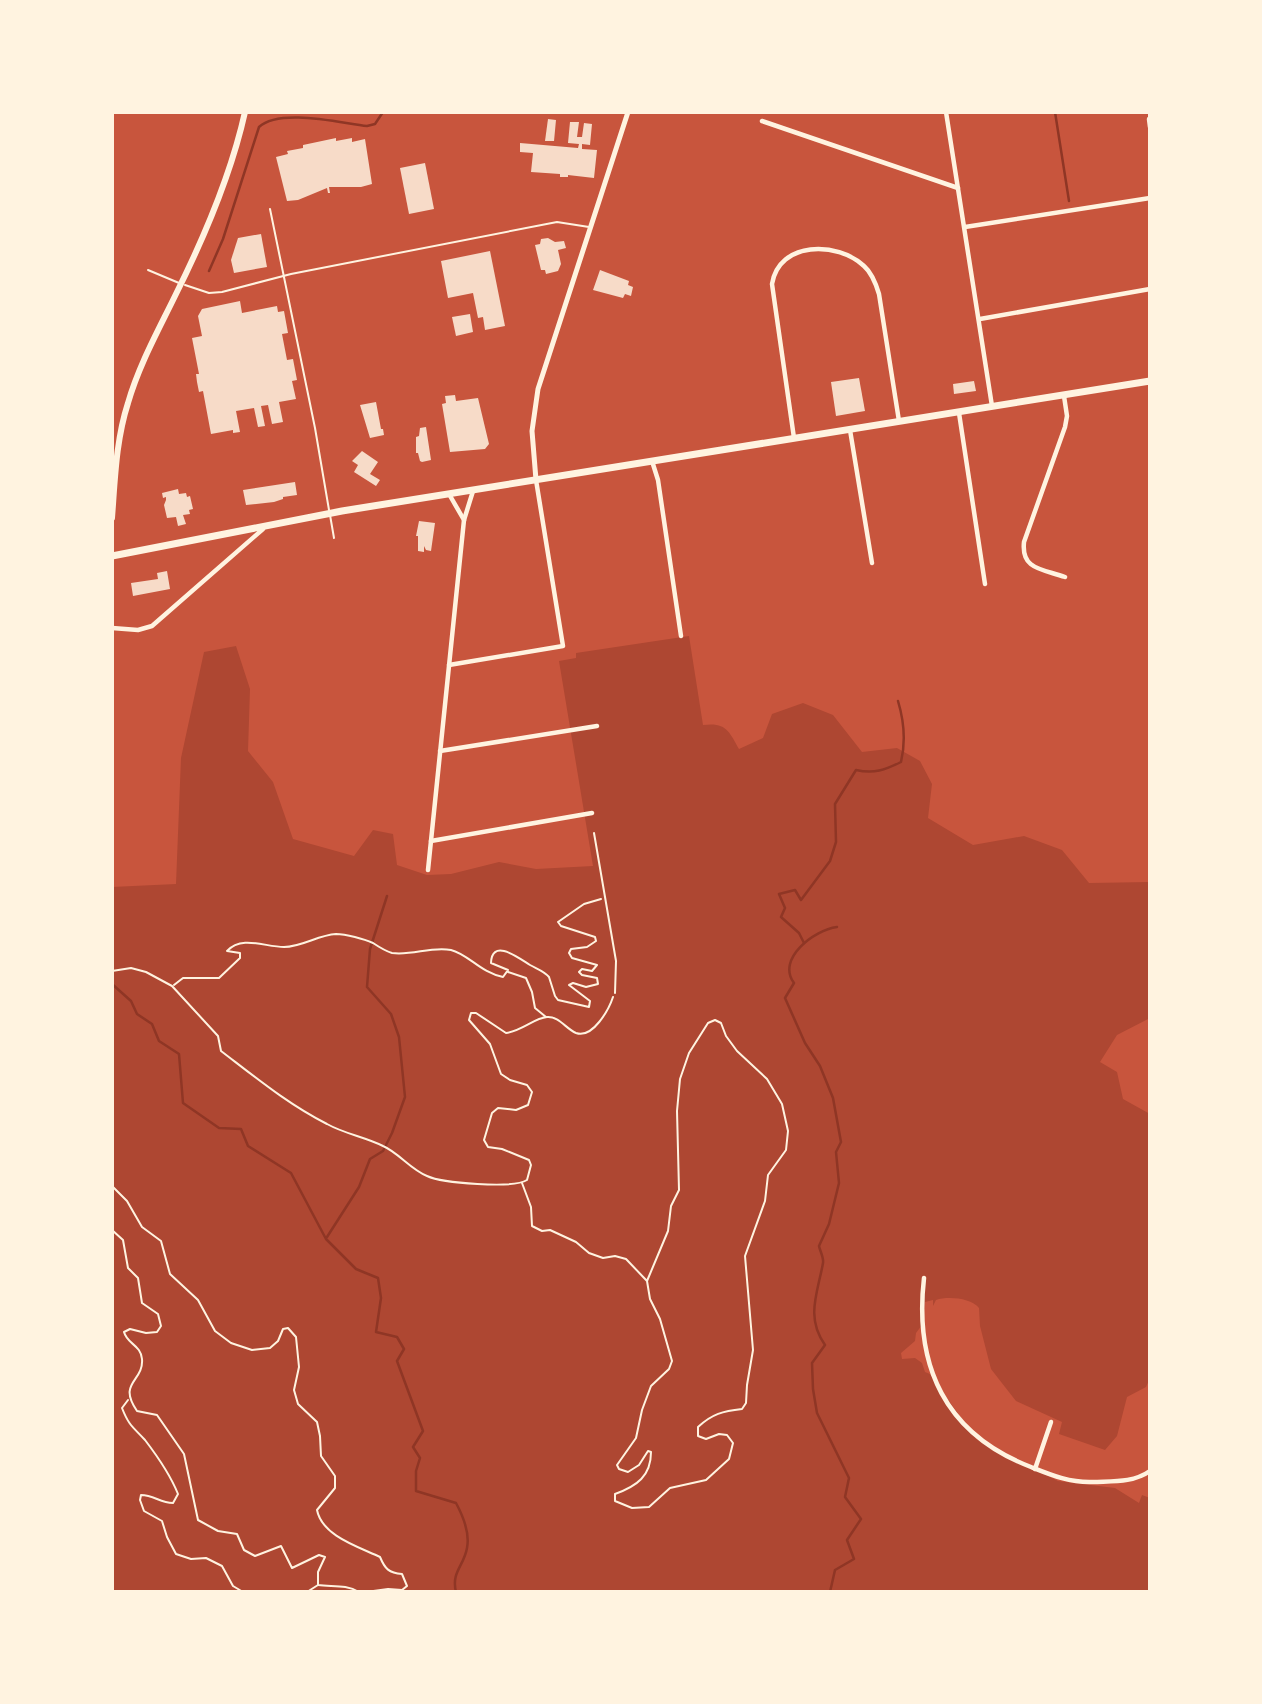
<svg xmlns="http://www.w3.org/2000/svg" width="1262" height="1704" font-family="'IBM Plex Serif',serif">
	<style>
		.green { fill: #ae4732 }
		.lines { fill: none; stroke-linecap: round; stroke-linejoin: round }
		.stream { stroke: #8f3625; stroke-width: 2.5 }
		.building { fill: #f7dbc8 }
		.path { stroke: #fff3e0; stroke-width: 2 }
		.service { stroke: #fff3e0; stroke-width: 2 }
		.minor { stroke: #fff3e0; stroke-width: 4.5 }
		.tertiary { stroke: #fff3e0; stroke-width: 5 }
		.secondary { stroke: #fff3e0; stroke-width: 6 }
		.primary { stroke: #fff3e0; stroke-width: 7 }
	</style>
	<rect width="100%" height="100%" fill="#c8553d"/>
	<path class="green" d="M689,636L703,725C726,722 729,731 739,749L763,738L772,714L803,703L833,715L862,752L897,748L920,761L932,784L928,818L973,845L1024,836L1062,850L1089,883L1150,882V1018L1117,1035L1100,1062L1117,1072L1123,1099L1150,1114V1378L1146,1387L1127,1397L1117,1436L1105,1450L1059,1434L1062,1422L1016,1401L1005,1387L991,1369L980,1326L979,1308C971,1298 948,1296 936,1300L933,1306V1300L925,1302L922,1325L916,1333L915,1341L901,1353L902,1359L915,1358L922,1363L925,1372L930,1374L976,1439L1058,1481L1115,1488L1139,1503L1142,1495L1150,1498V1592H112V887L176,884L181,758L204,652L236,646L250,689L248,751L273,782L293,839L354,856L373,830L393,834L397,865L427,875L451,874L499,862L536,869L593,866L559,661L576,658V653Z"/>
	<g class="lines">
		<g class="stream">
			<path d="M1055,112L1069,201"/>
			<path d="M209,271L223,239L259,127C280,108 340,123 367,126L375,124L383,112"/>
			<path d="M804,943L799,933L781,917L785,908L779,894L795,890L801,900L830,861L836,842L835,804L856,770C874,774 885,770 901,762C906,741 904,721 898,701"/>
			<path d="M112,984L131,1001L137,1014L152,1024L159,1041L179,1054L183,1103L219,1128L241,1129L248,1146L291,1173L326,1239L356,1269L378,1278L381,1298L376,1332L397,1337L404,1349L397,1361L423,1431L413,1447L420,1458L416,1471V1491L456,1503C463,1516 470,1533 467,1548C464,1566 451,1572 456,1592"/>
			<path d="M327,1237L359,1187L370,1159L383,1151L392,1133L405,1097L399,1037L391,1014L367,987L370,949L387,896"/>
			<path d="M830,1592L835,1570L854,1559L847,1540L861,1519L845,1497L849,1478L817,1413L813,1389L812,1363L825,1345C805,1317 818,1292 823,1263C824,1258 820,1251 819,1246L829,1224L839,1183L836,1152L841,1142L833,1098L820,1066L805,1043L785,998L794,983C776,959 814,930 837,927"/>
		</g>
	</g>
	<g class="building">
		<path d="M548,119L556,120L554,141H545Z"/>
		<path d="M570,122H579L577,137H582L584,123L592,124L590,145L582,144V149L597,150L594,178L568,175V177H560V174L531,172L533,153L520,152V143L578,148L579,144L568,143Z"/>
		<path d="M336,138V141L352,138V142L365,139L372,184L361,187H329L330,193H328L327,188L298,200L287,201L276,157L288,154L287,151L303,148V145Z"/>
		<path d="M425,163L434,209L409,214L400,168Z"/>
		<path d="M261,234L267,267L234,273L231,260L238,238Z"/>
		<path d="M548,238L555,242L564,241L566,248L558,250L561,264L558,271L546,274L545,270H541L535,245L540,244L541,239Z"/>
		<path d="M490,251L505,326L485,330L483,317L478,318L473,293L448,298L441,261Z"/>
		<path d="M600,270L629,281L628,285L633,287L631,296L625,294L623,298L593,290Z"/>
		<path d="M240,301L242,313L277,306L278,312L284,311L288,333L282,334L287,360L293,359L297,380L292,381L296,399L279,402L283,422L272,424L268,405L261,406L265,426L258,427L254,408L236,411L240,432L233,433V430L211,434L203,391L199,392L197,382L196,374H199L192,338L202,336L198,316L202,309Z"/>
		<path d="M470,314L473,332L456,336L452,317Z"/>
		<path d="M859,378L865,411L836,416L831,382Z"/>
		<path d="M974,381L976,391L954,394L953,384Z"/>
		<path d="M455,395L456,401L478,398L489,444L485,449L450,452L442,404L446,403L445,396Z"/>
		<path d="M376,402L381,429H383L384,435L370,438L360,405Z"/>
		<path d="M426,427L431,460L422,462L420,461L418,453H416V437L419,436L420,428Z"/>
		<path d="M362,451L378,462L370,474L380,480L376,486L354,472L358,465L352,461Z"/>
		<path d="M295,482L297,495L283,497V499L274,502L246,505L243,490Z"/>
		<path d="M178,489L179,494L186,493L187,497L190,496L193,509L189,510L190,514L183,515L186,524L178,526L176,517L167,518L164,505L166,500V497L163,498L162,493Z"/>
		<path d="M419,521L435,523L431,551L426,550L424,546V552L418,551V536H416Z"/>
		<path d="M167,571L170,589L133,596L131,583L158,579L157,573Z"/>
	</g>
	<g class="lines">
		<g class="path">
			<path d="M112,971L131,968L146,972L172,986L218,1036L221,1051C255,1077 289,1105 327,1124C345,1134 365,1137 383,1146C399,1153 410,1169 427,1176C442,1183 513,1189 527,1180L531,1165L529,1160L502,1149L488,1147L484,1140L492,1113L498,1108L516,1110L528,1105L532,1092L527,1085L510,1080L501,1074L490,1044L469,1020L471,1013H476L506,1033C522,1031 534,1018 547,1017C559,1016 566,1029 576,1033C593,1039 609,1009 613,997"/>
			<path d="M508,972L526,978L532,992L535,1008L546,1017"/>
			<path d="M174,985L183,978H219L240,958V953L227,951C242,935 265,947 284,947C302,947 318,935 336,934C346,934 364,939 373,943C379,947 385,951 392,953C412,956 431,946 451,950C468,954 481,973 503,977L508,970L491,963C492,937 520,959 530,965C537,969 544,971 549,977L555,996L558,1000L589,1007L590,1001L569,985L573,983L586,987L598,984L597,978L582,975L579,972L582,969L592,971L597,965L572,958L569,953L571,949L587,947L596,941L595,937L561,926L558,922L584,904L601,899"/>
			<path d="M522,1183L531,1207L532,1226L542,1231L550,1230L576,1242L589,1253L603,1258L615,1256L626,1259L647,1281L650,1299L660,1319L672,1361L669,1369L651,1386L642,1410L636,1438L617,1465L619,1469L628,1472L639,1465L648,1451L651,1452C651,1476 637,1486 615,1494V1501L632,1508L649,1507L670,1488L706,1480L729,1459L733,1443L727,1435L719,1434L706,1439L698,1436V1427C712,1414 723,1411 742,1409L746,1403L747,1385L753,1350L745,1256L765,1201L768,1175L786,1150L788,1131L782,1104L767,1079L737,1051L726,1036L721,1023L715,1020L708,1023L689,1053L680,1079L677,1111L679,1190L671,1206L668,1231L647,1281"/>
			<path d="M112,1186L127,1201L142,1227L161,1241L170,1274L198,1300L215,1331L231,1343L252,1350L270,1348L278,1341L283,1329L288,1328L296,1337L299,1367L294,1390L298,1404L317,1422L320,1436L321,1456L335,1476V1488L317,1510C322,1536 359,1547 380,1557C385,1569 389,1573 402,1574L407,1586L402,1590L388,1589L366,1592"/>
			<path d="M112,1230L123,1240L128,1268L138,1278L142,1303L158,1314L161,1326L157,1332L146,1333L130,1329L124,1332C127,1344 141,1345 142,1359C144,1382 117,1382 137,1411L157,1415L184,1454L198,1520L218,1531L237,1534L244,1550L255,1556L281,1546L292,1568L319,1555L325,1557L318,1572V1585C332,1587 346,1584 359,1592"/>
			<path d="M128,1400L122,1408C129,1426 133,1427 145,1440C158,1457 170,1474 178,1494L173,1503C160,1503 154,1495 141,1495L140,1500L144,1511L162,1521L167,1537L176,1554L191,1559L206,1558L222,1566L233,1586L243,1592"/>
			<path d="M307,1592L318,1585"/>
		</g>
		<g class="service">
			<path d="M270,209L315,428L329,510"/>
			<path d="M148,270L179,283"/>
			<path d="M185,285L209,293L222,292L291,274L557,222L589,227"/>
			<path d="M330,515L334,538"/>
			<path d="M594,833L616,961L615,993"/>
		</g>
		<g class="minor">
			<path d="M946,112L992,406"/>
			<path d="M1149,119L1150,127"/>
			<path d="M762,121L958,188"/>
			<path d="M965,227L1150,198"/>
			<path d="M980,319L1150,289"/>
			<path d="M1064,396L1067,416L1065,427L1024,542C1021,570 1043,569 1065,577"/>
			<path d="M959,413L985,584"/>
			<path d="M850,430L872,563"/>
			<path d="M794,438L772,284C779,241 837,241 864,266C872,273 876,284 879,294L899,421"/>
			<path d="M652,461L658,480L681,636"/>
			<path d="M449,494L464,520"/>
			<path d="M112,628L138,630L152,626L263,529"/>
			<path d="M449,665L563,646L536,480"/>
			<path d="M440,751L597,726"/>
			<path d="M431,841L592,813"/>
			<path d="M428,870L464,520L473,491"/>
			<path d="M924,1278C914,1366 945,1434 1031,1467C1051,1475 1070,1483 1093,1482C1112,1481 1133,1483 1150,1471"/>
			<path d="M1035,1469L1051,1422"/>
		</g>
		<path class="tertiary" d="M536,480L532,431L538,389L628,112"/>
		<path class="secondary" d="M112,518C115,479 116,440 128,403C139,365 158,331 175,296C204,238 231,175 245,112"/>
		<path class="primary" d="M112,556L342,511L1150,381"/>
	</g>
	<rect width="1262" height="1704" fill="none" stroke="#fff3e0" stroke-width="228"/>
</svg>
